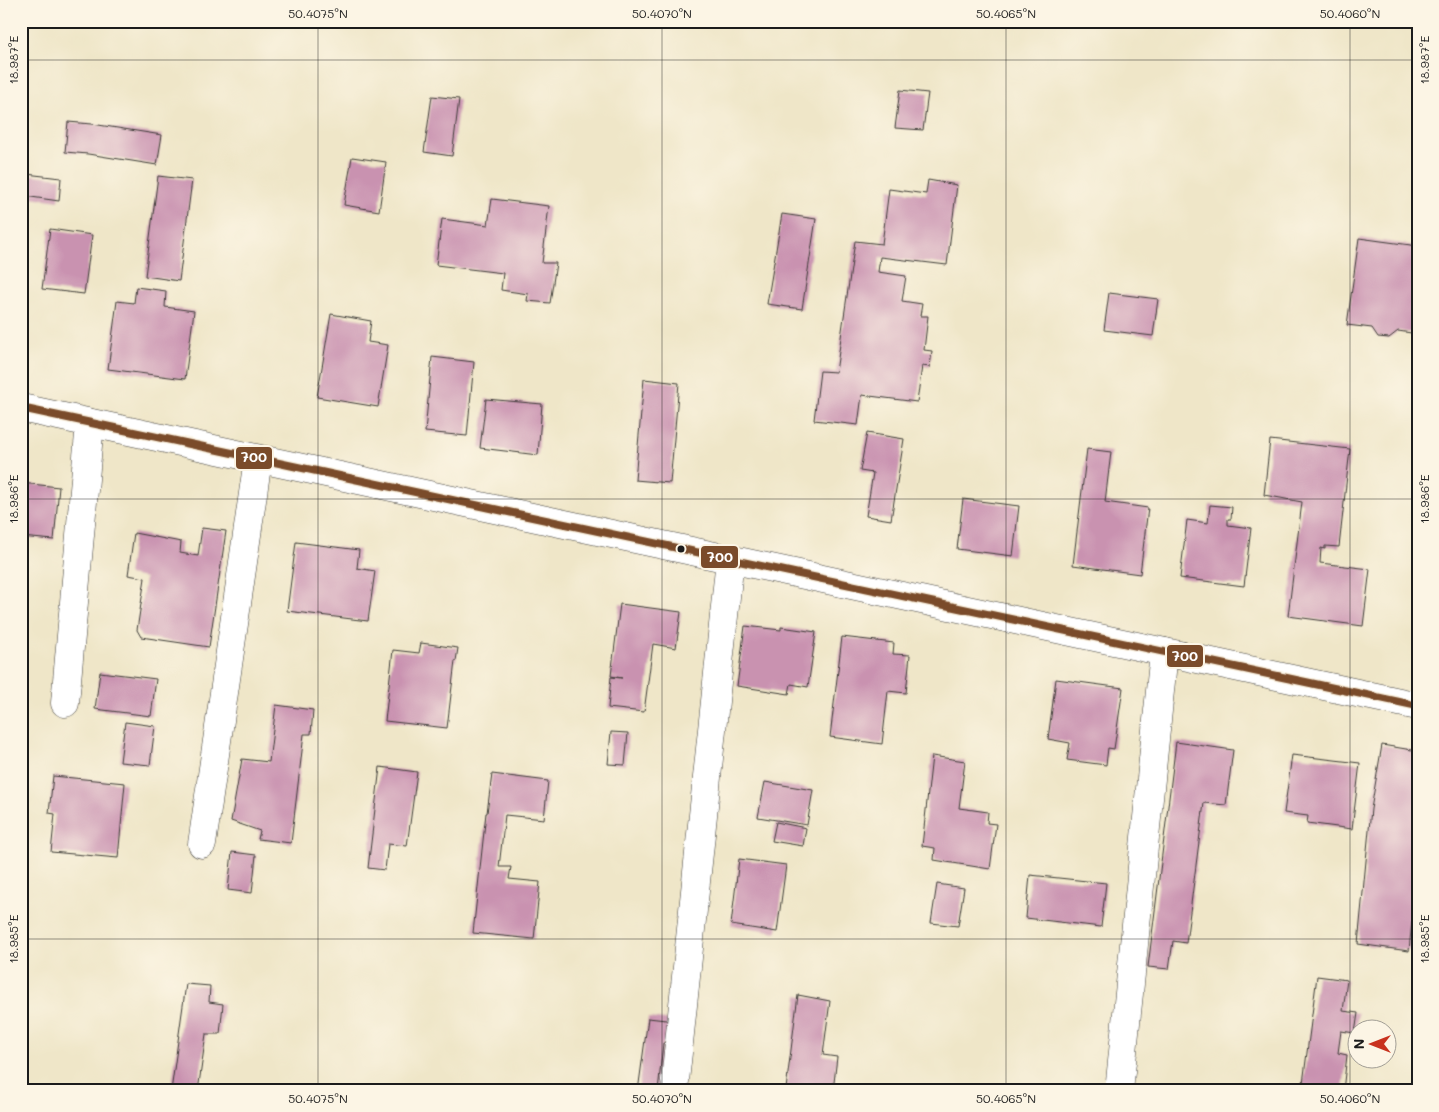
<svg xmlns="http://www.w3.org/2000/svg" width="1439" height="1112" font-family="Mali,sans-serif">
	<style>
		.building { fill: #c992b0 }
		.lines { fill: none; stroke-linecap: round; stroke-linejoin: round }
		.minor-casing { stroke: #3c3a36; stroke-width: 29 }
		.minor { stroke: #fff; stroke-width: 28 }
		.bus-1-casing { stroke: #fcf5e5; stroke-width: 11 }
		.bus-1 { stroke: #7a4b2a; stroke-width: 8 }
		.ticks { fill: none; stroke: #1c1c1c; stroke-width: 1; stroke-opacity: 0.45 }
		.bus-dot { fill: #1c1c1c; stroke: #fcf5e5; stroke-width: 2 }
		.line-badge { stroke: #fcf5e5; stroke-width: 2 }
		.badge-label { font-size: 14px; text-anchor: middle; font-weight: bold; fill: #fff }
		.neatline { fill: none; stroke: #1c1c1c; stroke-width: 2 }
		.ticks-label { font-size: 12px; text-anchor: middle; fill: #1c1c1c }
	</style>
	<rect width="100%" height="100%" fill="#fcf5e5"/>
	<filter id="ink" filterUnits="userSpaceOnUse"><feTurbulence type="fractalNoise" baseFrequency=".02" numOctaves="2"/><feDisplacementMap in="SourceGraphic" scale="10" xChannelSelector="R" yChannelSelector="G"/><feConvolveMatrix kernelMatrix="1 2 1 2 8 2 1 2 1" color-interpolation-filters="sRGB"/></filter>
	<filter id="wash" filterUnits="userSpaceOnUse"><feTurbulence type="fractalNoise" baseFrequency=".0096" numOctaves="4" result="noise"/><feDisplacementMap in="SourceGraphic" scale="20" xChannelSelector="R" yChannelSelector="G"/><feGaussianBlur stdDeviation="1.12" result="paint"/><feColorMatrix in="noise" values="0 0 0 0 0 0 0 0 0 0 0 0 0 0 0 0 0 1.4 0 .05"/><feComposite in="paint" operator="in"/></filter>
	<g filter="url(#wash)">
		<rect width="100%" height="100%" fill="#efe6c8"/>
		<g id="blocks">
			<g class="building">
				<path d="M900,90L928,93L923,130L895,128Z"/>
				<path d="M432,96L459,99L452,156L424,152Z"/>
				<path d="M68,122L92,124L162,135L157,165L88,154L65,152Z"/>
				<path d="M352,157L386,162L379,211L344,205Z"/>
				<path d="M26,174L61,178L59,201L24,196Z"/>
				<path d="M158,176L192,180L179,281L145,276Z"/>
				<path d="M928,180L957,185L947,265L880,257L878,272L906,276L902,301L922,304L920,316H928L924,350L932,351L930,367L922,366L917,402L862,395L858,425L814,420L820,371L836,372L855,241L882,244L889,189L926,194Z"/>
				<path d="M492,199L549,206L542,263H556L550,303L527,301L528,294L501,290L503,273L436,265L442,219L488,225Z"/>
				<path d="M782,214L816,219L802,309L767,304Z"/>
				<path d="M50,229L92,235L84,294L42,289Z"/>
				<path d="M1359,238L1418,246V279L1416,296H1418V334L1398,331L1389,338L1378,337L1372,328L1347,325Z"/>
				<path d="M136,287L166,291L165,307L194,311L185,379L108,369L117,301L134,303Z"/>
				<path d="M1109,293L1158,299L1153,336L1104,330Z"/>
				<path d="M331,314L371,321L368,342L388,345L378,407L317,397Z"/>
				<path d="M432,357L474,362L467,436L425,432Z"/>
				<path d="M644,379L679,383L670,483L635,480Z"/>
				<path d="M486,399L542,404L538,455L480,448Z"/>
				<path d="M867,433L904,439L891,520L866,516L873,473L860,471Z"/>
				<path d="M1270,440L1350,449L1339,547L1325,546V549L1321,548L1320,563L1370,569L1363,626L1288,616L1302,502L1264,495Z"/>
				<path d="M1087,449L1111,452L1105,502L1148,508L1140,574L1073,565Z"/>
				<path d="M21,483L59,487L54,540L21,537Z"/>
				<path d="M963,499L1019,506L1013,556L957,549Z"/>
				<path d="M1210,505L1232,507L1231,519H1228V525L1251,528L1244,586L1180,578L1187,520L1208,523Z"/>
				<path d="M202,528L226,531L209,647L141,637L137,630L145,578L128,575L134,533L181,542L180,553L198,556Z"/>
				<path d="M296,542L359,550L357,568L375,571L368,621L287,611Z"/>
				<path d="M620,604L681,612L676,648L653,644L644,712L608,708L611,677L622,678L611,676Z"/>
				<path d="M745,626L781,630V627L816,632L808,687L791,684L789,694L737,686Z"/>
				<path d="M842,637L894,643L893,654L910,655L906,693L888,691L882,744L830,737Z"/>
				<path d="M421,643L458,648L456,661H455L447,728L385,721L393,650L419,653Z"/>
				<path d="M100,672L156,679L151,716L95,709Z"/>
				<path d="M1056,679L1123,688L1114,749L1108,748L1106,765L1067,760L1070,743L1048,739Z"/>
				<path d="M276,705L313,710L311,734H304L291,843L258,839L260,831L231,821L242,759L269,762Z"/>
				<path d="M125,722L155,726L150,765L120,762Z"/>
				<path d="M611,732L628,733L625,765L608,764Z"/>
				<path d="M1176,742L1233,750L1226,805L1204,803L1186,943L1173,941L1169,969L1148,967Z"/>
				<path d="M1382,745L1418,751V922L1412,921L1409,951L1358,944L1371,809Z"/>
				<path d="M1292,755L1360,763L1352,829L1307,823L1308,816L1284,813Z"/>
				<path d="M932,756L965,761L959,808L988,812L987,823L996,824L990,869L934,860L935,848L922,846Z"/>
				<path d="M380,767L417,772L407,846L388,844L385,870L368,868Z"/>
				<path d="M492,774L548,781L544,819L505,815L499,867H511L509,879L540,882L534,939L473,933L486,813H487Z"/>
				<path d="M53,776L125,783L118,858L51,852L55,814L49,813Z"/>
				<path d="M765,782L813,790L807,825L758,817Z"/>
				<path d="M776,822L806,828L803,846L772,841Z"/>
				<path d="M232,852L256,855L252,893L228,890Z"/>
				<path d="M739,859L786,865L777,932L731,925Z"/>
				<path d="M1030,875L1106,883L1101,927L1026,918Z"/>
				<path d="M937,884L964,888L958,926L931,923Z"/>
				<path d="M1317,976L1347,980L1343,1011L1358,1013L1355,1033L1341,1031L1338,1053L1347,1055L1343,1091H1302Z"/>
				<path d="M186,984L210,986L209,1002L223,1004L220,1034H206L198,1091H171Z"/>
				<path d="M798,995L830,1001L823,1055L837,1057L833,1091H802L786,1089Z"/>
				<path d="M648,1018L675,1021L672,1044L663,1043L658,1091H638Z"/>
			</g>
		</g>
	</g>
	<g filter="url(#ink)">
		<use href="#blocks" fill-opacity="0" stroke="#3c3a36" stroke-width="1"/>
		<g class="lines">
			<defs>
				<g id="minor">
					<path d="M21,408L1418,706"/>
					<path d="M65,703L90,423"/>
					<path d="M202,844L258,459"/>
					<path d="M675,1081L730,559"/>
					<path d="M1119,1091L1164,652"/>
				</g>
			</defs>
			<use href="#minor" class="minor-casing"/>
			<use href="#minor" class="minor"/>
			<defs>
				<path id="bus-1" d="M21,408L1418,706"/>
			</defs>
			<use href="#bus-1" class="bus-1-casing"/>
			<use href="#bus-1" class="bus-1"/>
		</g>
	</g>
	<path class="ticks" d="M318,21V1091M662,21V1091M1006,21V1091M1350,21V1091M21,60H1418M21,499H1418M21,939H1418"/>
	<circle class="bus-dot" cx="681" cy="549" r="4.5"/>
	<g class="line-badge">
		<rect x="235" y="446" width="38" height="24" rx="5" fill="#7a4b2a"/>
		<rect x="700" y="545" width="39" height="24" rx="5" fill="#7a4b2a"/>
		<rect x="1166" y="644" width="38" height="24" rx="5" fill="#7a4b2a"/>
	</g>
	<g class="badge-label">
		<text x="254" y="462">700</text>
		<text x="720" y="562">700</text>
		<text x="1185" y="661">700</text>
	</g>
	<rect width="1439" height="1112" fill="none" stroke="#fcf5e5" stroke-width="55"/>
	<g transform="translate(1372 1044) rotate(270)"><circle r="24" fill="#fcf5e5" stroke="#a29e95"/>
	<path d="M0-4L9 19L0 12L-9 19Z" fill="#c8321e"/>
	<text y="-8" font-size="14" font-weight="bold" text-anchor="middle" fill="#1c1c1c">N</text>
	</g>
	<rect x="28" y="28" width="1384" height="1056" class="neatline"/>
	<g class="ticks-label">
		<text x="318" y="18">50.4075°N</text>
		<text x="662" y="18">50.4070°N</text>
		<text x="1006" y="18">50.4065°N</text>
		<text x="1350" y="18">50.4060°N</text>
		<text transform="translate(1425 60) rotate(-90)" y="4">18.987°E</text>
		<text transform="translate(14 60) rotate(-90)" y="4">18.987°E</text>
		<text transform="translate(1425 499) rotate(-90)" y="4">18.986°E</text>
		<text transform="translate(14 499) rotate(-90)" y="4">18.986°E</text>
		<text transform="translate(1425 939) rotate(-90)" y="4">18.985°E</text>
		<text transform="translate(14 939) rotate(-90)" y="4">18.985°E</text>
		<text x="318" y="1103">50.4075°N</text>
		<text x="662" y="1103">50.4070°N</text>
		<text x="1006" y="1103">50.4065°N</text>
		<text x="1350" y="1103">50.4060°N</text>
	</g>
</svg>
